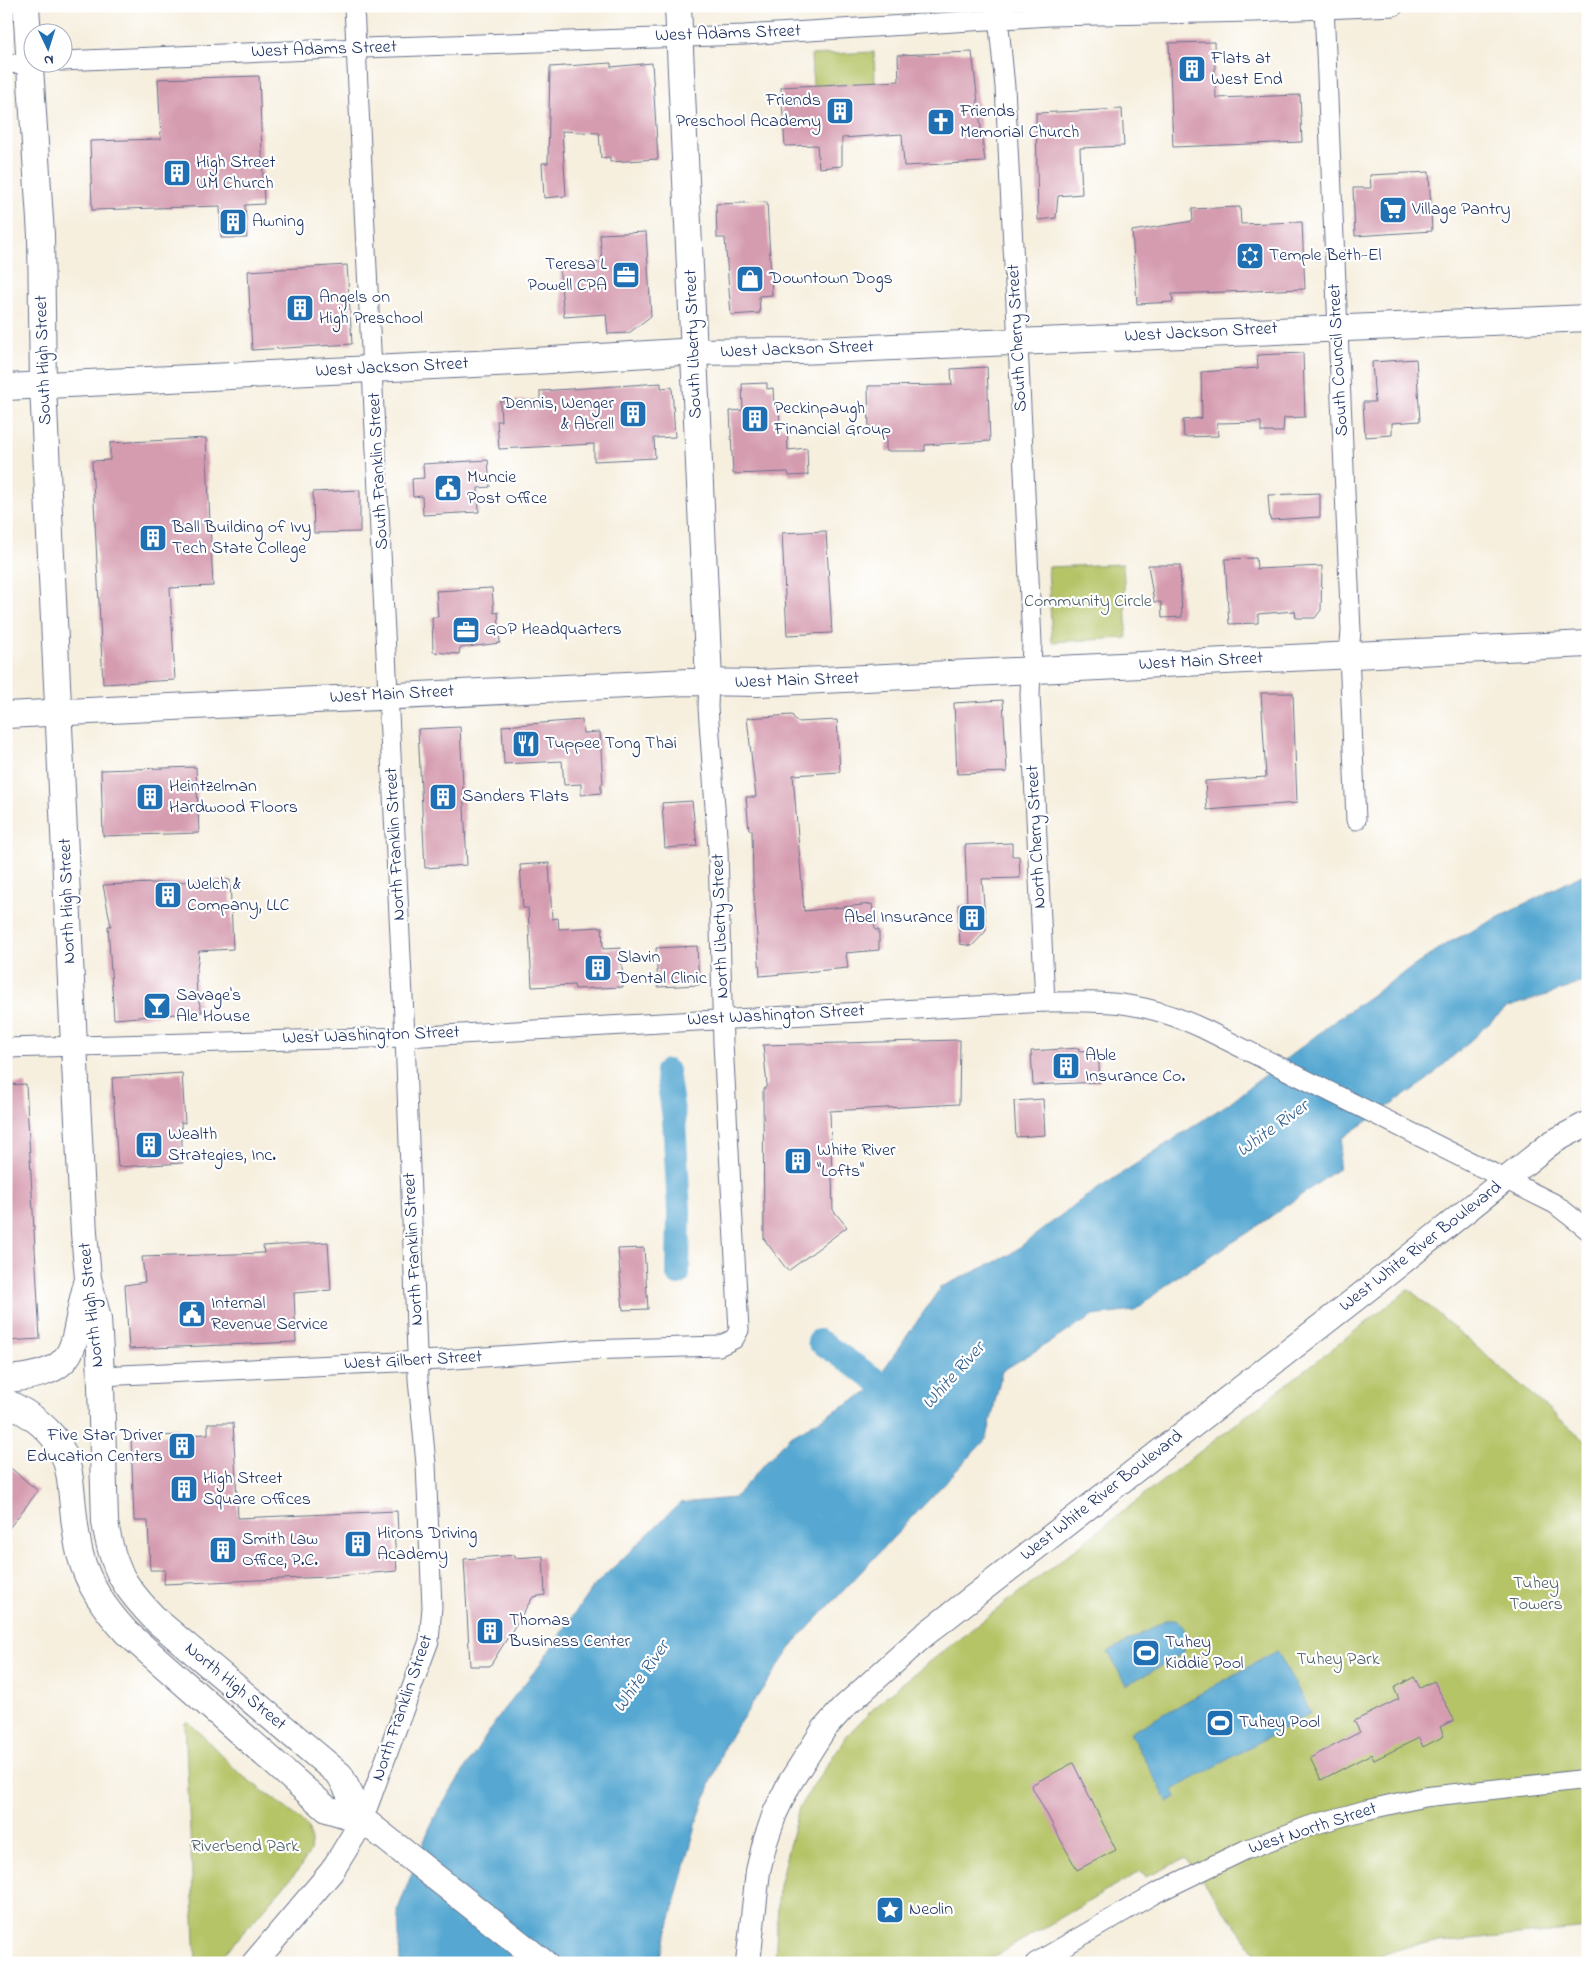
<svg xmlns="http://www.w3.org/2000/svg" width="1594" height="1969" font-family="'Indie Flower',sans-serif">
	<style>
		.green { fill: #b6c467; stroke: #687a62 }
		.water { fill: #57a8d2; stroke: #396c98 }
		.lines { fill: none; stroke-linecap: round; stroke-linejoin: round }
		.canal { stroke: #57a8d2; stroke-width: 24 }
		.building { fill: #d59cb0 }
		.minor-casing { stroke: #68728b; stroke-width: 21 }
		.tertiary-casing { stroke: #68728b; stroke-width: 26 }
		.secondary-casing { stroke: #68728b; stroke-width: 28 }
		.minor { stroke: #fff; stroke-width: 19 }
		.tertiary { stroke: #fff; stroke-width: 24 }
		.secondary { stroke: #fff; stroke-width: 26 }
		.labels { text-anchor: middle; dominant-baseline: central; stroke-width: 4.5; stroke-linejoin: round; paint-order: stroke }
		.street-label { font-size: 18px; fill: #1b2f5e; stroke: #fff }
		.poi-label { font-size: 18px; fill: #1b2f5e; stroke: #fff; text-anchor: start }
		.park-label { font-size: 18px; fill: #4a5c61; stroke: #fff }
		.water-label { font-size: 19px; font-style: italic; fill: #335f8c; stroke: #fff }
	</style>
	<rect width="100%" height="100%" fill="#fff"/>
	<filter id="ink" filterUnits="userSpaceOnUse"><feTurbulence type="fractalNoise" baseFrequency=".02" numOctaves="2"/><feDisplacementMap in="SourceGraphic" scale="10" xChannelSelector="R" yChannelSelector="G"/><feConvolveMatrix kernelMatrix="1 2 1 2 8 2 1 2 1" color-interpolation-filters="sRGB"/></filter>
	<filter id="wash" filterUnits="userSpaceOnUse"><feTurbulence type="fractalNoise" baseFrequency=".0096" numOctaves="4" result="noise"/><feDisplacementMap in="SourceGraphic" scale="20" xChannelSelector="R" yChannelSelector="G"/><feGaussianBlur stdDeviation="1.12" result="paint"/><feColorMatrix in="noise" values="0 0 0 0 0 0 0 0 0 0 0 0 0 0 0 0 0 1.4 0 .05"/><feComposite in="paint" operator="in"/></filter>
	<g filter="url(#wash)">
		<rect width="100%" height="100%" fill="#f6efde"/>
		<g class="green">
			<path d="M874,52L875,83L813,86L811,55Z"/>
			<path d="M1123,564L1127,638L1052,642L1048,567Z"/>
			<path d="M1409,1289L1588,1443V1928L1409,1946L1357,1963H1262L1186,1858L1146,1877L1141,1871L983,1963H775L779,1885L799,1807L848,1734L886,1696Z"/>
			<path d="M188,1721L239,1773L299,1818L309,1829L311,1841L310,1852L298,1870L227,1951L214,1963H196L185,1723Z"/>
		</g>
		<g class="water">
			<path d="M1588,872V979L1568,988L1506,1008L1427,1080L1342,1138L1338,1169L1249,1232L1175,1278L1134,1311L1093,1316L1002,1371L987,1438L794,1643L725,1744L698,1818L659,1963H400L398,1909L429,1829L439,1809L503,1710L538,1667L592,1588L680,1503L734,1498L789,1437L868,1392L941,1287L1008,1256L1081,1200L1229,1103L1340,1017L1446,944Z"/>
			<path d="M1167,1620H1175C1189,1628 1187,1640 1183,1654L1126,1685L1108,1652Z"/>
			<path d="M1277,1651L1311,1713L1173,1790L1176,1797L1168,1802L1130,1733Z"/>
		</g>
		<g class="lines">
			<g class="canal">
				<path d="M667,1071L674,1119L679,1211L678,1274"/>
				<path d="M819,1341L902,1398"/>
			</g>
		</g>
		<g id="blocks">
			<g class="building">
				<path d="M1214,42L1216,98L1300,95L1302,142L1173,147L1169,43Z"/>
				<path d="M972,52L985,162L904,166L902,134L842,138V166L819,168L817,145L785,146L781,87L899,81L898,55Z"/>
				<path d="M611,63V67L652,63L658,159L610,162V157L601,158L599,133L562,131L566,196L544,198L542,163H548L550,67Z"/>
				<path d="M259,76L264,204L245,205L247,238H221L220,206L92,210L90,141L161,139L158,79Z"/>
				<path d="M1122,109L1124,146L1080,148L1082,194L1058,196L1056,218L1038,220L1036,113Z"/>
				<path d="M1429,172L1432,231L1355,236L1353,188H1371L1370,175Z"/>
				<path d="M767,202L772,295L759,296L760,313L731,315L725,238H717L716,204Z"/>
				<path d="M1240,207L1241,224L1302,222L1305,289L1172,294L1173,302L1137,304L1132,231L1193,221L1192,209Z"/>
				<path d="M646,232L651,316L629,333L608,334L606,314L564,317L559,265L602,262L600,234Z"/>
				<path d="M347,265L352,344L252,350L248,271Z"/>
				<path d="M1303,353L1305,417L1284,418L1283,432H1261V422L1217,423L1218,436L1184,437L1183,420L1202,418L1201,372L1258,368L1257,355Z"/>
				<path d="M1416,359L1420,421L1392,423V435L1365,437L1363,402H1375L1372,362Z"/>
				<path d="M987,367L990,441L925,445V451H886V434H869L868,386L952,385L951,369Z"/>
				<path d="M661,383V388L672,387L675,437L654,438L655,458L594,461V444L499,449L497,421H501L500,401L540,400V391Z"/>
				<path d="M767,383V389L773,388L774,406L779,405L780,427H787L788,450L807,448L808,475L789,476L788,472L733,474L730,411L743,410L742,384Z"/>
				<path d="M206,438L213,586L170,588L175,680L103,684L92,461L110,460V443Z"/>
				<path d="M488,460L490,487L478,488L479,512L423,515L422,496L413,497L412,479L424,478L423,464Z"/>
				<path d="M360,490V532L314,533L313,492Z"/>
				<path d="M1320,493V517L1270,520L1268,495Z"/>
				<path d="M826,531L832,633L787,635L782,533Z"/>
				<path d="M1256,558L1257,569L1322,566L1321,610L1315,618H1296L1295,611L1258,614V623L1229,624L1225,559Z"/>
				<path d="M1148,565H1180L1182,617L1162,618L1161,602H1154Z"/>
				<path d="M492,588L494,613L498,612L500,643L460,648L459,654L433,652L432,617H438L436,591Z"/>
				<path d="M1261,693H1293L1297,803L1207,810L1205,781L1266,777Z"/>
				<path d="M1003,700L1007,772L957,774L954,703Z"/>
				<path d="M792,715L797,722L837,720L840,772L793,775L804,911L872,904L875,930H879V950L846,953L848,968L760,976L753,882L752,830H749L746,797H756L747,718Z"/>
				<path d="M582,720L583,733L600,732L603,784H601V793L581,795V784L564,785L562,761L504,764L502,726Z"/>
				<path d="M460,727L467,865L425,868L418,729Z"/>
				<path d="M196,767L199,833L103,836L101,770Z"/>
				<path d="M692,801L697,846L665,848L662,803Z"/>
				<path d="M1012,843V856H1019L1020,878L982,879L986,931L972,946L960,944L958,905H967L965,845Z"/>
				<path d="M549,863L552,919L558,918L559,929L602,927L603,949L621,948L623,987L575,989L574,985L532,987L528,908H523L520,865Z"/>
				<path d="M230,880L233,949L199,951L196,978L197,995L202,1012L114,1019L108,926H111L103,885Z"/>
				<path d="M697,946L699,985L658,987L656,948Z"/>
				<path d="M960,1040L959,1104L830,1111L833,1210L847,1227L788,1271L764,1239L763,1091L767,1085L763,1045Z"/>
				<path d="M1079,1048V1051L1098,1050L1100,1082L1033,1085L1031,1051Z"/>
				<path d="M182,1073L185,1123L181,1122L183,1163L118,1167L112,1078Z"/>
				<path d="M26,1084L40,1339L6,1341V1085Z"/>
				<path d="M1043,1099L1045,1135L1016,1137L1014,1101Z"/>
				<path d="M328,1242L331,1290L294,1293L296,1342L129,1349L125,1285L145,1282L142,1257L264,1253L263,1246Z"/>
				<path d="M644,1248L648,1309L623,1310L618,1249Z"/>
				<path d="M208,1423H233L238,1518L397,1511L398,1532H394L397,1571L327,1577L164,1584L165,1570H150L148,1521H134L131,1437L208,1434Z"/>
				<path d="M6,1464L38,1491L6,1532Z"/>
				<path d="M515,1555V1558L543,1556L545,1595L533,1597L490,1666H470L464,1559Z"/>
				<path d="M1414,1677L1420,1688L1434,1681L1454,1720L1440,1727L1444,1736L1423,1747L1419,1738L1374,1760L1371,1754L1321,1780L1310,1758L1360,1732L1354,1721L1399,1699L1394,1688Z"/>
				<path d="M1073,1763L1116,1850L1077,1870L1031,1785Z"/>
			</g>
		</g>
	</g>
	<g filter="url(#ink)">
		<use href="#blocks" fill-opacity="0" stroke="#68728b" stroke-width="1"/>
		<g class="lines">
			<defs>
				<g id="minor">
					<path d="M354,6L405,1037L418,1379L426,1464L432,1607L429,1641L363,1820"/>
					<path d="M997,6L1005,87L1019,364L1032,643L1030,695L1045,1002"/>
					<path d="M1324,6L1351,631L1349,654L1356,820"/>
					<path d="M62,61L334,49L744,35L1050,16L1255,12L1394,6"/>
					<path d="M6,64L40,62"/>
					<path d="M6,1048L405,1037L1045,1002C1109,1001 1144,1001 1204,1029L1555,1204L1588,1230"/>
					<path d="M100,1376L441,1360L585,1350L719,1346L734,1339L739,1330L723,1043L718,850L708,707L709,681"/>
					<path d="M1035,1963L1154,1894L1245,1850L1309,1826L1366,1810L1424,1797L1588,1779"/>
				</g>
				<g id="tertiary">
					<path d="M254,1963L332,1871L363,1820"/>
					<path d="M748,1963L758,1871L765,1842L775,1813L789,1784L824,1729L843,1708L923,1636L1390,1272L1551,1143L1588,1123"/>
				</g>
				<g id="secondary">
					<path d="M26,6L41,235L43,386L74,1045L84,1233L88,1278L98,1319L100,1352L105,1522C113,1570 124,1587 157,1621L340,1775L363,1820"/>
					<path d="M678,6L709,681"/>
					<path d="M6,387L535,361L680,352L799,351L1588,318"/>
					<path d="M6,715L689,682L759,683L1588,644"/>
					<path d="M6,1379C87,1373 69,1343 87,1283"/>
					<path d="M6,1402C88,1442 63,1482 80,1554C88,1585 105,1609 126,1632L327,1809L363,1820L544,1963"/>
				</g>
			</defs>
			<use href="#minor" class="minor-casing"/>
			<use href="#tertiary" class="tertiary-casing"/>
			<use href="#secondary" class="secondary-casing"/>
			<use href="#minor" class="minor"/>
			<use href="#tertiary" class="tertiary"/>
			<use href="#secondary" class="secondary"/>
		</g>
	</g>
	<defs>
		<symbol id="building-square" viewBox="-11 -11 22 22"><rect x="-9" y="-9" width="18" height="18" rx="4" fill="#1f6fb2" stroke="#fff"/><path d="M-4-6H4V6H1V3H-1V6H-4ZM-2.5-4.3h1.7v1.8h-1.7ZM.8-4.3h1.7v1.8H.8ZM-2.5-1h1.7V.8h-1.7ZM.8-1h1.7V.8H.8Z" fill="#fff"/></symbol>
		<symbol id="church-square" viewBox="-11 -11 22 22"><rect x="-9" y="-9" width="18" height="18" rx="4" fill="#1f6fb2" stroke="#fff"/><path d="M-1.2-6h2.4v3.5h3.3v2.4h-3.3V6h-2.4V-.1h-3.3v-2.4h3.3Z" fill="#fff"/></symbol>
		<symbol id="supermarket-square" viewBox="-11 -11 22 22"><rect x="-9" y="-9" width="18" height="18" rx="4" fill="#1f6fb2" stroke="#fff"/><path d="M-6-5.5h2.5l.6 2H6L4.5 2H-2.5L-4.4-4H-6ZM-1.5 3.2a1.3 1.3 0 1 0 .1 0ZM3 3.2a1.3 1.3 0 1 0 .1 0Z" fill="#fff"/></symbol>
		<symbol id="synagogue-square" viewBox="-11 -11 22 22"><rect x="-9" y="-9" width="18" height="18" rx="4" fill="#1f6fb2" stroke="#fff"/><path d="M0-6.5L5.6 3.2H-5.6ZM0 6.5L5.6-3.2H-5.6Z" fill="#fff"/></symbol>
		<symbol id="office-square" viewBox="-11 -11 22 22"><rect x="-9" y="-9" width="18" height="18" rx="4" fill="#1f6fb2" stroke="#fff"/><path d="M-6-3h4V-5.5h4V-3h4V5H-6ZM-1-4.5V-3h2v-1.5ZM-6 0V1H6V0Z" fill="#fff"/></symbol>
		<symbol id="shop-square" viewBox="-11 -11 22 22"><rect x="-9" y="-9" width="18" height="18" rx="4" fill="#1f6fb2" stroke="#fff"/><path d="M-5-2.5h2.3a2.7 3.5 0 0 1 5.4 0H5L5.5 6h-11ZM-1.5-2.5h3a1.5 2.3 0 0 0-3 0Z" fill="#fff"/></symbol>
		<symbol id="civic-square" viewBox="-11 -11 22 22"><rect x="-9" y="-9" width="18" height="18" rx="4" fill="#1f6fb2" stroke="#fff"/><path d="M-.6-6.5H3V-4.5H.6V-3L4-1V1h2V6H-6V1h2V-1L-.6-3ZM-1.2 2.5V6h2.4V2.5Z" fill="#fff"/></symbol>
		<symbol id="restaurant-square" viewBox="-11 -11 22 22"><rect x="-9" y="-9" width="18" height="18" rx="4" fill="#1f6fb2" stroke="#fff"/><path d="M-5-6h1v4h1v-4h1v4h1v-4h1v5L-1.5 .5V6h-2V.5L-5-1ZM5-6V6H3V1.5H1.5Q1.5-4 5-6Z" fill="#fff"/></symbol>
		<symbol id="bar-square" viewBox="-11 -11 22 22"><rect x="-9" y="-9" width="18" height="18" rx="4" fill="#1f6fb2" stroke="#fff"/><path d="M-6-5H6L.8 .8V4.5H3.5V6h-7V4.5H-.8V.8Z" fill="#fff"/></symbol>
		<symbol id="stadium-square" viewBox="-11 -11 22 22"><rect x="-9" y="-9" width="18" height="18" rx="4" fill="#1f6fb2" stroke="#fff"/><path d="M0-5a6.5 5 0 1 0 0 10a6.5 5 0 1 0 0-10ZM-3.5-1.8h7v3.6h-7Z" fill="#fff"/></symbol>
		<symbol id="sight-square" viewBox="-11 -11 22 22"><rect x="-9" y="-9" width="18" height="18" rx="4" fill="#1f6fb2" stroke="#fff"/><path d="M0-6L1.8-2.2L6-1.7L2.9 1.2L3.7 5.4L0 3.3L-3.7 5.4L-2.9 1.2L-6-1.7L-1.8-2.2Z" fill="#fff"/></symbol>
	</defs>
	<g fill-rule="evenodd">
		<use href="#building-square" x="1176" y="53" width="32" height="32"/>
		<use href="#building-square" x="824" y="95" width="32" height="32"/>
		<use href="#church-square" x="925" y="106" width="32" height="32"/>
		<use href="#building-square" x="161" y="157" width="32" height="32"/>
		<use href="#supermarket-square" x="1377" y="194" width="32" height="32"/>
		<use href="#building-square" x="217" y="206" width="32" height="32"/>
		<use href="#synagogue-square" x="1234" y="240" width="32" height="32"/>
		<use href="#office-square" x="610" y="259" width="32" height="32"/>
		<use href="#shop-square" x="734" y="263" width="32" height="32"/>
		<use href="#building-square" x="284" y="292" width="32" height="32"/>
		<use href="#building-square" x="617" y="398" width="32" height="32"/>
		<use href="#building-square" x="739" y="403" width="32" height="32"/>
		<use href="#civic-square" x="432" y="472" width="32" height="32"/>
		<use href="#building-square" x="137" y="522" width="32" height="32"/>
		<use href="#office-square" x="450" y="614" width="32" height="32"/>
		<use href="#restaurant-square" x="510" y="728" width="32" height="32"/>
		<use href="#building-square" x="134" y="781" width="32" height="32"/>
		<use href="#building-square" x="427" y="781" width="32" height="32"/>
		<use href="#building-square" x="152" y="879" width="32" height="32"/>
		<use href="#building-square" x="956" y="902" width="32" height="32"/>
		<use href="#building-square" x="582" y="952" width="32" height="32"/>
		<use href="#bar-square" x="141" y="990" width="32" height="32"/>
		<use href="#building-square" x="1050" y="1050" width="32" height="32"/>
		<use href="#building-square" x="133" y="1129" width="32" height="32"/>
		<use href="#building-square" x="782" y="1145" width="32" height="32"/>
		<use href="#civic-square" x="176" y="1298" width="32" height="32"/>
		<use href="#building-square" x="166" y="1430" width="32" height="32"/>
		<use href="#building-square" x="168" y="1473" width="32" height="32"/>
		<use href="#building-square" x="342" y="1528" width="32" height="32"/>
		<use href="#building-square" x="207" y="1534" width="32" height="32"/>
		<use href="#building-square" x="474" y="1615" width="32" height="32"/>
		<use href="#stadium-square" x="1130" y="1637" width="32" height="32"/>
		<use href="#stadium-square" x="1204" y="1707" width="32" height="32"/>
		<use href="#sight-square" x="874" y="1894" width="32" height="32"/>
	</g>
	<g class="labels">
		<g class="street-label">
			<text transform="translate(728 34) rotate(-2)">West Adams Street</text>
			<text transform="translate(324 50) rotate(-2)">West Adams Street</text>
			<text transform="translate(1201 333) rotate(-3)">West Jackson Street</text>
			<text transform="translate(1018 338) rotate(-93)">South Cherry Street</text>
			<text transform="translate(694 344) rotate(-92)">South Liberty Street</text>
			<text transform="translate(797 350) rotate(-2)">West Jackson Street</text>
			<text transform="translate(44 360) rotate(-92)">South High Street</text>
			<text transform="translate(1339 360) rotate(-93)">South Council Street</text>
			<text transform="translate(392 368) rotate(-3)">West Jackson Street</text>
			<text transform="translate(379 471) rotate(-93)">South Franklin Street</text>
			<text transform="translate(1201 662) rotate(-3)">West Main Street</text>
			<text transform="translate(797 681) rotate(-2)">West Main Street</text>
			<text transform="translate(392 695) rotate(-3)">West Main Street</text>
			<text transform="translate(1037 837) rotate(-93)">North Cherry Street</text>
			<text transform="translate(396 844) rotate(-93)">North Franklin Street</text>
			<text transform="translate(68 901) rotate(-92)">North High Street</text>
			<text transform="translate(721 926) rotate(-92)">North Liberty Street</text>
			<text transform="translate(776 1016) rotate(-3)">West Washington Street</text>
			<text transform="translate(371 1036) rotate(-2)">West Washington Street</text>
			<text transform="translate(1421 1247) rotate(-38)">West White River Boulevard</text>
			<text transform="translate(414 1249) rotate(-93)">North Franklin Street</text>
			<text transform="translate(92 1305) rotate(-96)">North High Street</text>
			<text transform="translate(413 1361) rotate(-3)">West Gilbert Street</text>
			<text transform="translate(1102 1496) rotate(-38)">West White River Boulevard</text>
			<text transform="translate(235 1687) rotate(40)">North High Street</text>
			<text transform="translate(403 1708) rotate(-71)">North Franklin Street</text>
			<text transform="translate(1313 1829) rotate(-18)">West North Street</text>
		</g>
		<g class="poi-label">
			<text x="1211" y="59">Flats at<tspan x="1211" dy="21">West End</tspan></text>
			<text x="821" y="101" text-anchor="end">Friends<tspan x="821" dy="21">Preschool Academy</tspan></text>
			<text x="960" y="112">Friends<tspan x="960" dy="21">Memorial Church</tspan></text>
			<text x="196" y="163">High Street<tspan x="196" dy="21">UM Church</tspan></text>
			<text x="1412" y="210">Village Pantry</text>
			<text x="252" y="222">Awning</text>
			<text x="1269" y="256">Temple Beth-El</text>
			<text x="607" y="265" text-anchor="end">Teresa L<tspan x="607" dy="21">Powell CPA</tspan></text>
			<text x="769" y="279">Downtown Dogs</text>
			<text x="319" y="298">Angels on<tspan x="319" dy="21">High Preschool</tspan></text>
			<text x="614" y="404" text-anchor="end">Dennis, Wenger<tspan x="614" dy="21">&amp; Abrell</tspan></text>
			<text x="774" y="409">Peckinpaugh<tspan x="774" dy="21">Financial Group</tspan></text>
			<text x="467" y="478">Muncie<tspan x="467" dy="21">Post Office</tspan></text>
			<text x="172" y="528">Ball Building of Ivy<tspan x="172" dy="21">Tech State College</tspan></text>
			<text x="485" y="630">GOP Headquarters</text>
			<text x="545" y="744">Tuppee Tong Thai</text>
			<text x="169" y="787">Heintzelman<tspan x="169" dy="21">Hardwood Floors</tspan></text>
			<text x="462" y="797">Sanders Flats</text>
			<text x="187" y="885">Welch &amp;<tspan x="187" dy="21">Company, LLC</tspan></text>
			<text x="953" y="918" text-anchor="end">Abel Insurance</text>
			<text x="617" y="958">Slavin<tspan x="617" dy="21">Dental Clinic</tspan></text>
			<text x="176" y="996">Savage's<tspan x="176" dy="21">Ale House</tspan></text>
			<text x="1085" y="1056">Able<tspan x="1085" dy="21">Insurance Co.</tspan></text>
			<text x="168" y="1135">Wealth<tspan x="168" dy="21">Strategies, Inc.</tspan></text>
			<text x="817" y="1151">White River<tspan x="817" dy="21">"Lofts"</tspan></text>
			<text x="211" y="1304">Internal<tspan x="211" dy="21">Revenue Service</tspan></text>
			<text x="163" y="1436" text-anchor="end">Five Star Driver<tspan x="163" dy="21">Education Centers</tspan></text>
			<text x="203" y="1479">High Street<tspan x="203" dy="21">Square Offices</tspan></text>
			<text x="377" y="1534">Hirons Driving<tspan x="377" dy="21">Academy</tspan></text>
			<text x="242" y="1540">Smith Law<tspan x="242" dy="21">Office, P.C.</tspan></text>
			<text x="509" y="1621">Thomas<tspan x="509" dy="21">Business Center</tspan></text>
			<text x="1165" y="1643">Tuhey<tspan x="1165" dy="21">Kiddie Pool</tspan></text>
			<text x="1239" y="1723">Tuhey Pool</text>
			<text x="909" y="1910">Neolin</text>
		</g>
		<g class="park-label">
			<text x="1088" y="602">Community Circle</text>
			<text x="1536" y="1584">Tuhey<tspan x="1536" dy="21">Towers</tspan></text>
			<text x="1338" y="1660">Tuhey Park</text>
			<text x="245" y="1847">Riverbend Park</text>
		</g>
		<g class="water-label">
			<text transform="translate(1273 1129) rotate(-36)">White River</text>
			<text transform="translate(954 1376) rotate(-48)">White River</text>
			<text transform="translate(642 1677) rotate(-55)">White River</text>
		</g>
	</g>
	<rect width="1594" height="1969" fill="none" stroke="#fff" stroke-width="25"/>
	<g transform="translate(48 48) rotate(176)"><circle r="24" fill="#ffffff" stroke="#a4acbf"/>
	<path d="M0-4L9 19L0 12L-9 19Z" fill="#1f6fb2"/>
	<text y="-8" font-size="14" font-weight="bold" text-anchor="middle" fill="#1b2f5e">N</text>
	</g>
</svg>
